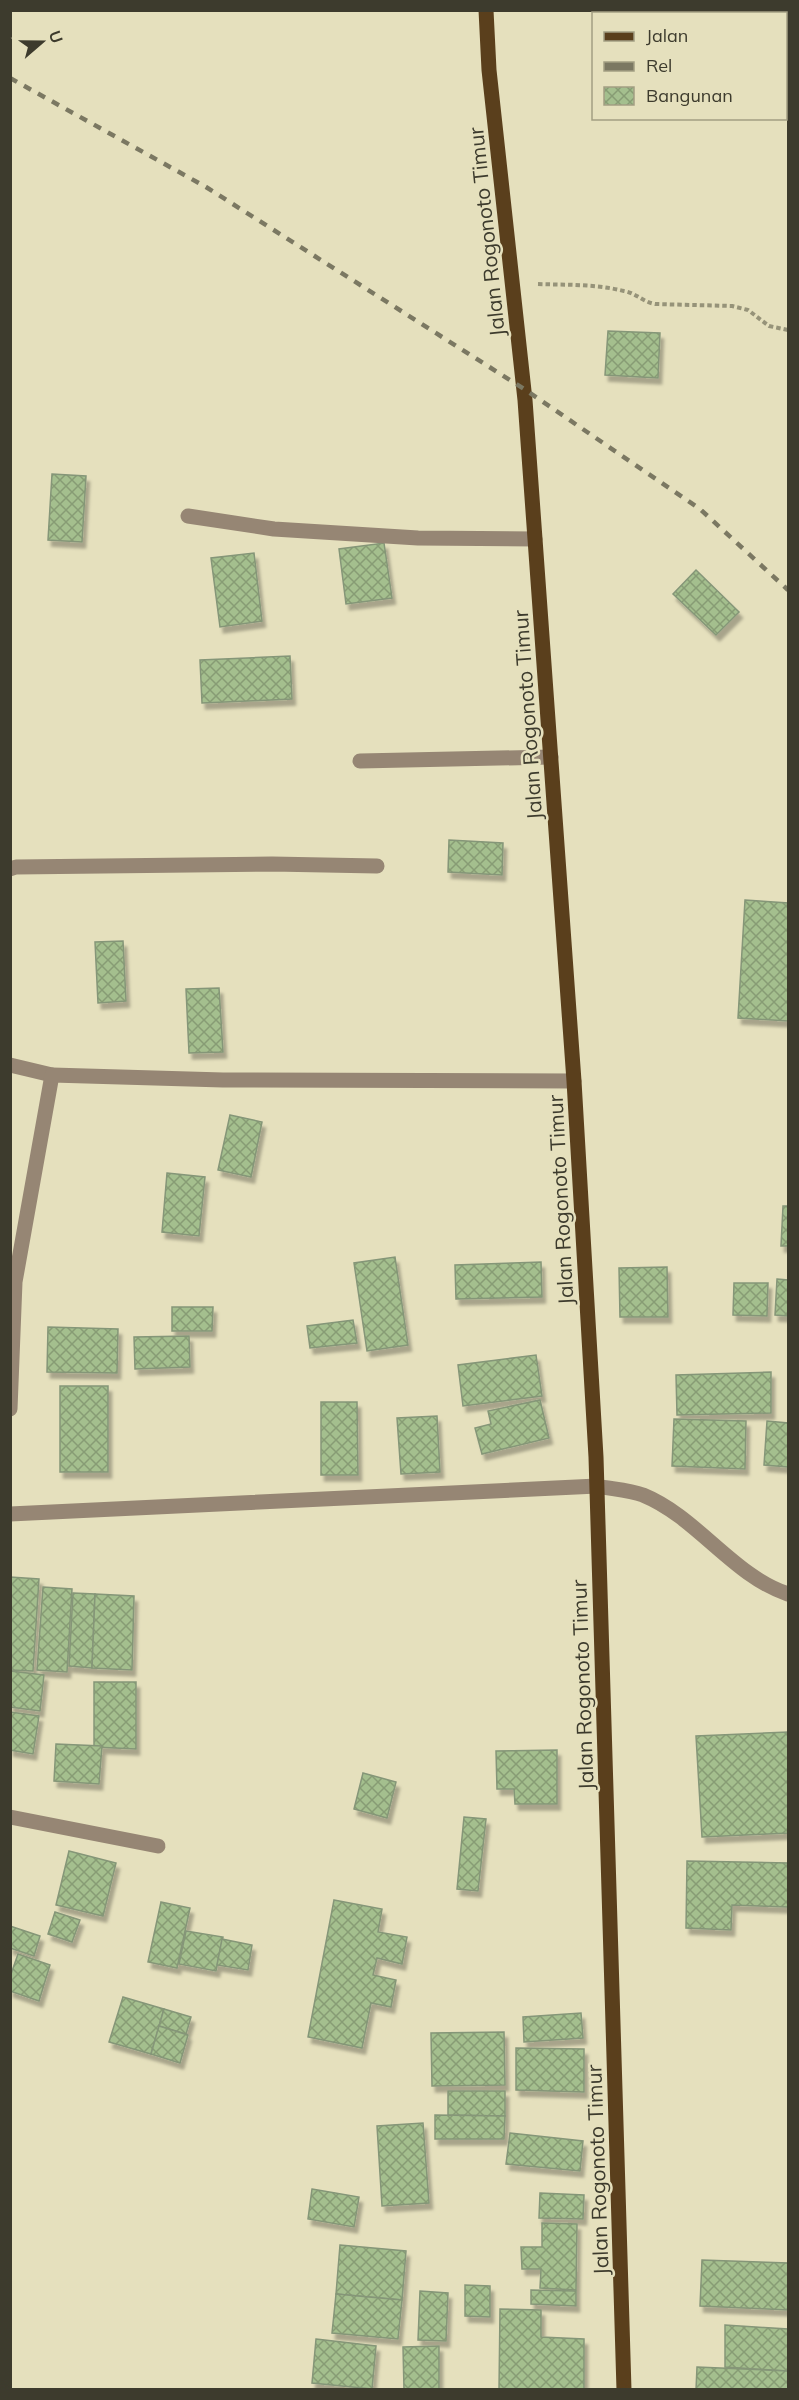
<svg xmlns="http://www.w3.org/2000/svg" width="799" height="2400" font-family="Mulish,sans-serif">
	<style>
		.building { fill: url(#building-cross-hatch); stroke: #859678; stroke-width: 1.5; filter: url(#shadow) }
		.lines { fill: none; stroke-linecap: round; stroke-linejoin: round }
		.path { stroke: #969379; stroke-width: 4; stroke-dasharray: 4.5 3; stroke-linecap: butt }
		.minor { stroke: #968674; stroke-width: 15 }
		.major { stroke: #5a3f1c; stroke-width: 15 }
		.rail { stroke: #7b7862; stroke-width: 4.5; stroke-dasharray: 8 8; stroke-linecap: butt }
		.labels { text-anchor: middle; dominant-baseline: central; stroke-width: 5; stroke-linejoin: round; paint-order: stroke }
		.street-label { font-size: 21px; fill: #3d3b2d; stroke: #e5e0bd }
	</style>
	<defs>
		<pattern id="building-cross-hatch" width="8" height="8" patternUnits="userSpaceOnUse" patternTransform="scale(1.5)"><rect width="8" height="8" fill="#a4bf8e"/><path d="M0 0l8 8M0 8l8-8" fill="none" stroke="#879c74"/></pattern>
		<filter id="shadow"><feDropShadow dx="3.5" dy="6" stdDeviation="1.5" flood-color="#0004"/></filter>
	</defs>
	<rect width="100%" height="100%" fill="#e5e0bd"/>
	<g class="building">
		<path d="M608,331L660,333L658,378L605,375Z"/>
		<path d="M52,474L86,476L82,542L48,540Z"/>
		<path d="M384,543L392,598L346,604L339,549Z"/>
		<path d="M254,553L262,621L220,627L211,558Z"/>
		<path d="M696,570L739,612L716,635L673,594Z"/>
		<path d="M290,656L292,699L202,703L200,660Z"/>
		<path d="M449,840L503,843L502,875L448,872Z"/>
		<path d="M745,900L788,903V1021L738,1018Z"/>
		<path d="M123,941L126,1001L98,1003L95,942Z"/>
		<path d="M219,988L223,1052L189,1053L186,989Z"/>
		<path d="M230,1115L262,1122L251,1177L218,1170Z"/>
		<path d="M167,1173L205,1177L199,1236L162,1232Z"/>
		<path d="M783,1206H788V1246H781Z"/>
		<path d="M395,1257L408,1345L367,1351L354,1263Z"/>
		<path d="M541,1262L542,1297L456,1299L455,1265Z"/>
		<path d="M667,1267L668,1317H620L619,1268Z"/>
		<path d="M777,1279L788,1280V1316L775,1315Z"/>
		<path d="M734,1283H768L767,1316L733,1315Z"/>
		<path d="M172,1307H213L212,1331H172Z"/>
		<path d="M353,1320L357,1343L310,1348L307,1326Z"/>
		<path d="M48,1327L118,1329L117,1373L47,1372Z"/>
		<path d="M189,1336L190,1367L135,1369L134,1337Z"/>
		<path d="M536,1355L542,1396L463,1406L458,1365Z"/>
		<path d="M771,1372V1413L677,1415L676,1375Z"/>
		<rect x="60" y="1386" width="48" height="86"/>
		<path d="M540,1400L549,1438L482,1454L475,1428L491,1424L488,1411Z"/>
		<path d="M321,1402H357L358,1475H321Z"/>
		<path d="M437,1416L440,1472L401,1474L397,1418Z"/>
		<path d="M674,1419L746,1421L745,1469L672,1466Z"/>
		<path d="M767,1421L788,1423V1467L764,1465Z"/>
		<path d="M10,1577L39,1579L33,1671L10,1670Z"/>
		<path d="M43,1587L72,1589L67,1672L37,1670Z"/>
		<path d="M73,1593L95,1594L92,1668L69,1666Z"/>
		<path d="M95,1594L134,1596L132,1670L92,1668Z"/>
		<path d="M10,1671L44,1675L40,1711L10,1707Z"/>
		<path d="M94,1682H136V1749L94,1747Z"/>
		<path d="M10,1712L39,1716L33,1754L10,1750Z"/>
		<path d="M788,1732V1833L702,1837L696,1736Z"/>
		<path d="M56,1744L102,1746L99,1784L54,1781Z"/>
		<path d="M557,1750V1804H515L514,1789H497L496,1751Z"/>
		<path d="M363,1773L396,1782L387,1818L354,1809Z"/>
		<path d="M464,1817L486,1819L478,1891L457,1889Z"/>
		<path d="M69,1851L116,1863L103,1916L56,1905Z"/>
		<path d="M687,1861L788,1863V1907L732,1905L731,1930L686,1928Z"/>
		<path d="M334,1900L382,1909L378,1932L407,1937L402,1964L377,1958L373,1975L396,1980L391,2007L371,2003L362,2048L308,2037Z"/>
		<path d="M161,1902L190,1908L177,1968L148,1962Z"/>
		<path d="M55,1912L80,1920L72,1942L48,1934Z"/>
		<path d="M10,1926L40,1936L34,1956L10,1948Z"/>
		<path d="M186,1931L223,1937L216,1971L179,1964Z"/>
		<path d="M222,1939L252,1945L248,1970L217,1965Z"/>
		<path d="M18,1954L50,1965L39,2001L10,1991V1977Z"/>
		<path d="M123,1997L164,2009L151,2054L109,2042Z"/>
		<path d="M164,2009L191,2017L186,2034L159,2026Z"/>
		<path d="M581,2013L583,2038L524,2042L523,2017Z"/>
		<path d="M159,2026L188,2035L180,2063L151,2054Z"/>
		<path d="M504,2032L505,2085L432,2086L431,2033Z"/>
		<path d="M516,2048L584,2049V2092L516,2090Z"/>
		<path d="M448,2091H505V2116L448,2115Z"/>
		<path d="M435,2115L505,2116L504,2139H435Z"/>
		<path d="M423,2123L429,2203L382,2206L377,2126Z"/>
		<path d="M510,2133L583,2141L580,2171L506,2164Z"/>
		<path d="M312,2189L359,2197L354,2227L308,2219Z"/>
		<path d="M540,2193L584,2195L583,2219L539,2218Z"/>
		<path d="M542,2223L577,2224L576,2290L540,2288L541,2269H522L521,2247H542Z"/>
		<path d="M340,2245L406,2251L402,2300L336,2294Z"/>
		<path d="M702,2260L788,2263V2310L700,2306Z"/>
		<path d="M465,2285L490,2286V2317L465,2316Z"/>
		<path d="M531,2290L576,2291V2306L531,2304Z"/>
		<path d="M420,2291L448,2293L446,2341L418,2340Z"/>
		<path d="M336,2294L402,2300L398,2339L332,2333Z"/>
		<path d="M500,2309L541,2310V2337L584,2339V2390H499Z"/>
		<path d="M725,2325L788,2329V2371L725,2367Z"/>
		<path d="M316,2339L376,2346L372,2389L312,2383Z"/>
		<path d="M439,2346V2390H404L403,2347Z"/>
		<path d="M697,2367L788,2371V2390H696Z"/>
	</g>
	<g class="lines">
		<path class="path" d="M538,284C567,285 596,284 624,291C636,293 643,302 655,304L732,306L748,310L769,326L788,330"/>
		<g class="minor">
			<path d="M188,516L274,529L418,538L535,539"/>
			<path d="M360,761L551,757"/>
			<path d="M10,869L16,867L272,864L377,866"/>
			<path d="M10,1065L52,1075"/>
			<path d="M10,1409L15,1282L52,1075L223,1080L574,1081"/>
			<path d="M10,1514L597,1486C612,1489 629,1490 643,1495C697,1517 733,1576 788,1594"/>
			<path d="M10,1817L158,1846"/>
		</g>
		<path class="major" d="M486,10L489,70L525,400L574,1081L596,1457L624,2390"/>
		<path class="rail" d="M10,78L206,187L524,389L700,509L788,590"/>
	</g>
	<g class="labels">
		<g class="street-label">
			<text transform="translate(486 232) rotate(-96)">Jalan Rogonoto Timur</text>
			<text transform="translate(527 715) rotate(-94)">Jalan Rogonoto Timur</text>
			<text transform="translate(560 1200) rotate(-93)">Jalan Rogonoto Timur</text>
			<text transform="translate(582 1685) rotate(-92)">Jalan Rogonoto Timur</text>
			<text transform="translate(597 2170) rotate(-92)">Jalan Rogonoto Timur</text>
		</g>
	</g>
	<rect width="799" height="2400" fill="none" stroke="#3d3b2d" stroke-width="24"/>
	<rect x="592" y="12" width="195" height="108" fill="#e5e0bd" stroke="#a29e83" stroke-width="1.5"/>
	<rect x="604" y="32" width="30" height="9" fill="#5a3f1c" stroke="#a29e83" stroke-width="1.5"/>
	<text x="646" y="42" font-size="18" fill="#3d3b2d">Jalan</text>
	<rect x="604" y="62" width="30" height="9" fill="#7b7862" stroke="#a29e83" stroke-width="1.5"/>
	<text x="646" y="72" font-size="18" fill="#3d3b2d">Rel</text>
	<rect x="604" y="87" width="30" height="18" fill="url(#building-cross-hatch)" stroke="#a29e83" stroke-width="1.5"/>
	<text x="646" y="102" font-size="18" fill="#3d3b2d">Bangunan</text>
	<g transform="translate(42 42) rotate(70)" stroke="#e5e0bd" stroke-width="4.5" paint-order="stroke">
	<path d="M0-4.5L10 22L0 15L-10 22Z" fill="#3d3b2d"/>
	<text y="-9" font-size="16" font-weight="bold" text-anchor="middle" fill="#3d3b2d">U</text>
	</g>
</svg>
